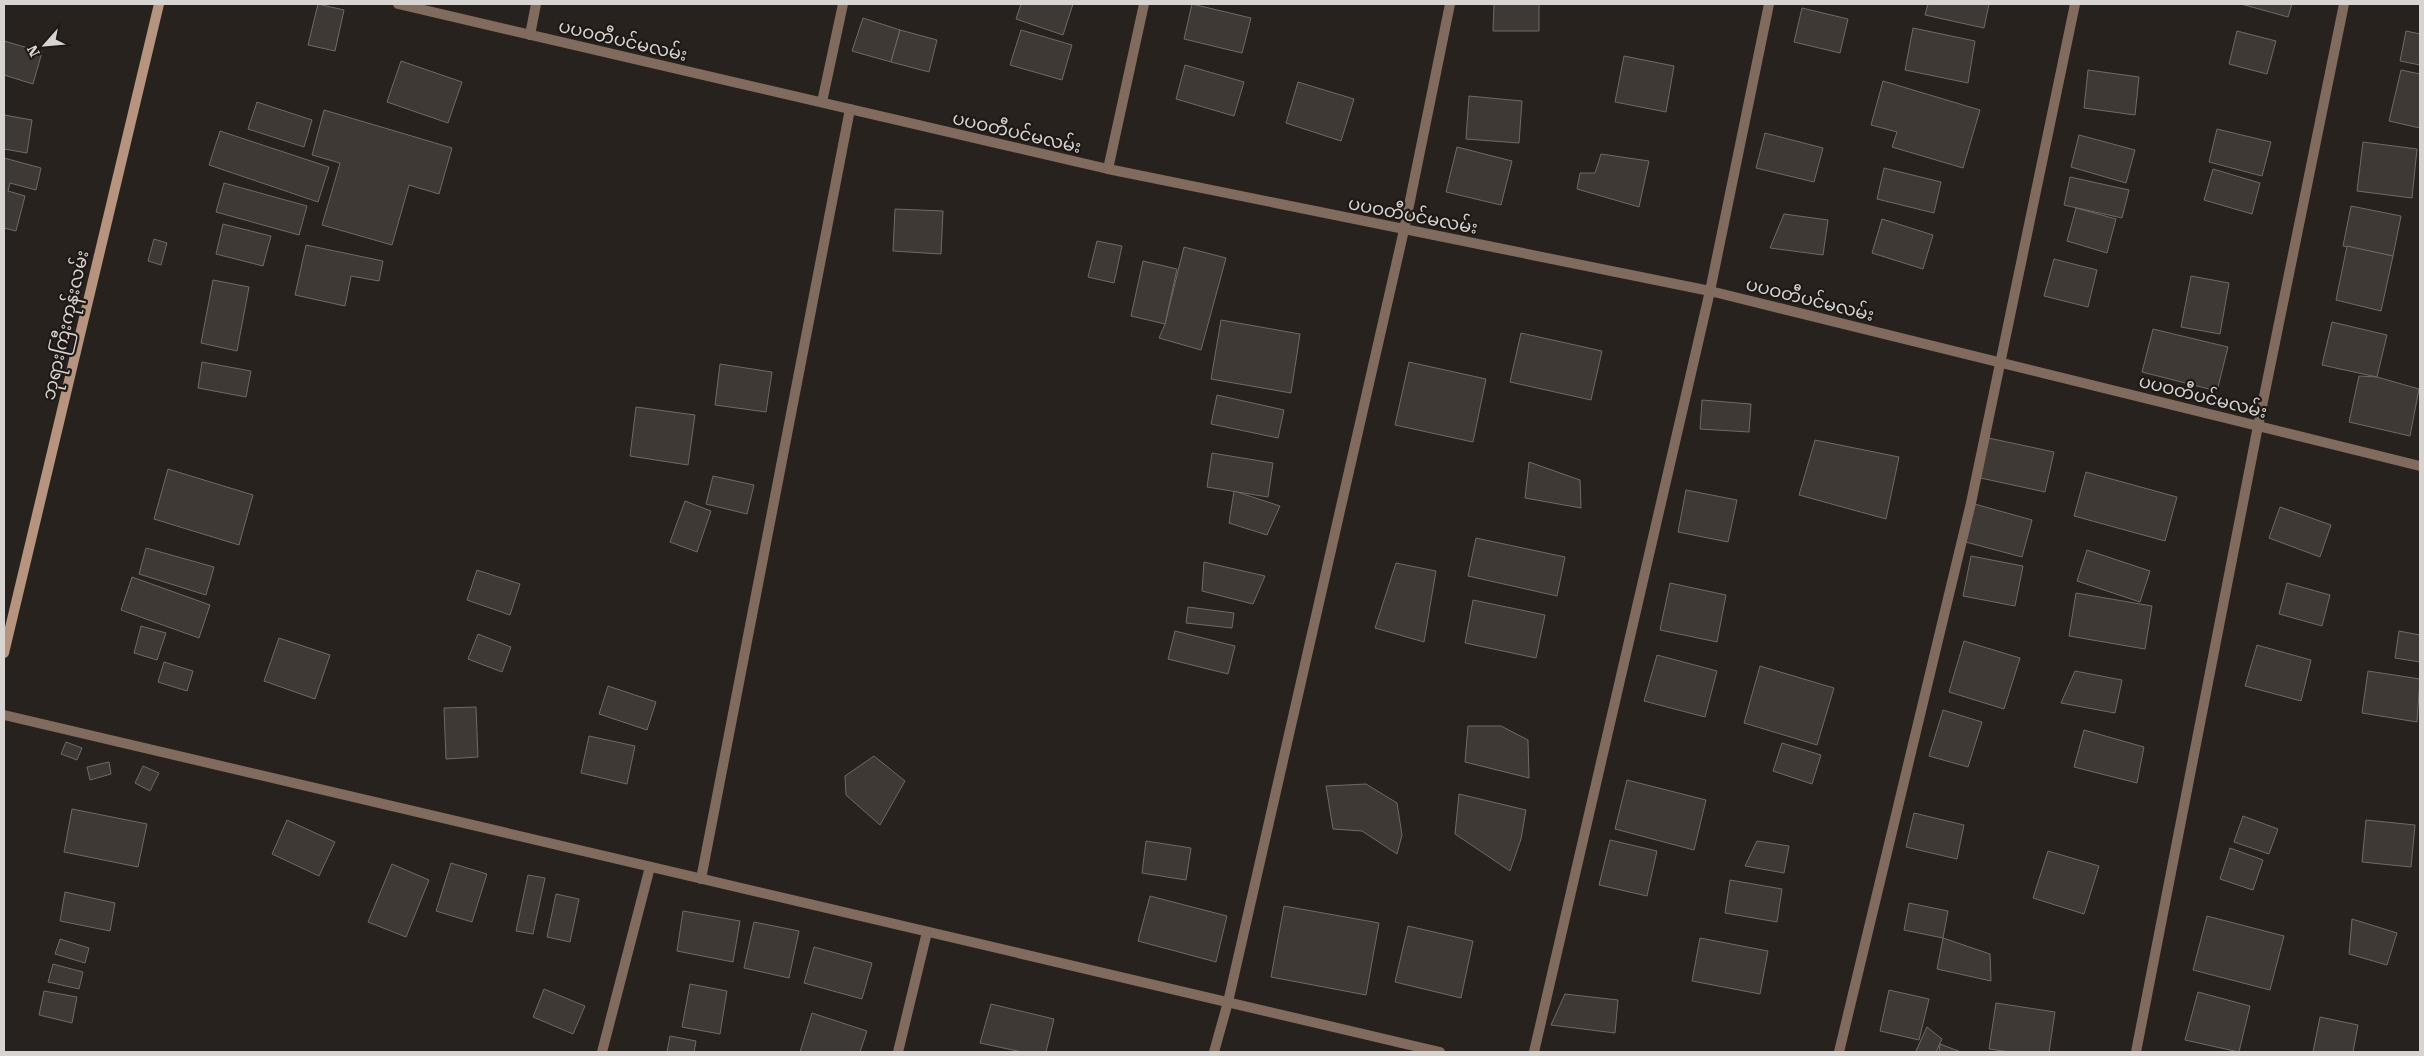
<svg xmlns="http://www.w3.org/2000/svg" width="2424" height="1056" font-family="'Roboto Serif','Noto Sans Myanmar',serif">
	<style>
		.building { fill: #3f3935; stroke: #706965 }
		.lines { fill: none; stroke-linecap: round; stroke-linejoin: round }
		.street { stroke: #816b5f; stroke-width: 10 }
		.secondary { stroke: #b7947f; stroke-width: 10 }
		.labels { text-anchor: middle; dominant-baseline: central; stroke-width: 4.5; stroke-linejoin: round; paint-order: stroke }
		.street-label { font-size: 18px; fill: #d8d4d2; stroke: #1f1916 }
	</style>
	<rect width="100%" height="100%" fill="#28221f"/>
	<g class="building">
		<path d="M318,4L344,10L335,51L308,45Z"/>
		<path d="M1021,4H1073L1063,35L1016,19Z"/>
		<path d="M1192,4L1251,18L1242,53L1184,39Z"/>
		<path d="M1494,4H1539V31H1493Z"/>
		<path d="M1928,4H1989L1984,28L1925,15Z"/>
		<path d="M2241,4H2292L2288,17Z"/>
		<path d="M1802,8L1848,19L1840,53L1794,42Z"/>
		<path d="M863,18L900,30L891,62L852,51Z"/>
		<path d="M1913,28L1975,41L1968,83L1905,70Z"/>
		<path d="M900,30L937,40L929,72L891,62Z"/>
		<path d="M1021,30L1072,45L1062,80L1010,65Z"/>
		<path d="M2237,31L2276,41L2267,74L2229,64Z"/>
		<path d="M2406,31L2420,34V65L2400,61Z"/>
		<path d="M4,41L42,52L33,84L4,75Z"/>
		<path d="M1624,56L1674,66L1666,112L1615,102Z"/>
		<path d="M401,61L462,82L448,123L387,102Z"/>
		<path d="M1185,65L1244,82L1234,116L1176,99Z"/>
		<path d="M2088,70L2139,77L2135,115L2084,108Z"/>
		<path d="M2401,70L2420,74V128L2389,121Z"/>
		<path d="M1883,81L1980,110L1963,168L1892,147L1897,132L1871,125Z"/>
		<path d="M1298,82L1354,99L1341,141L1286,123Z"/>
		<path d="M1469,96L1522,101L1519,143L1466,139Z"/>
		<path d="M257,102L312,120L304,147L248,129Z"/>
		<path d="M324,110L452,148L439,194L409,185L392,245L322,225L340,163L312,155Z"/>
		<path d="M4,115L32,120L27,153L4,149Z"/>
		<path d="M2217,129L2271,142L2262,176L2209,162Z"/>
		<path d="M220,131L329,167L318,202L209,165Z"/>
		<path d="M1765,133L1823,148L1814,182L1756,168Z"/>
		<path d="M2079,135L2135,150L2126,183L2071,167Z"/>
		<path d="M2363,142L2417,149L2412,198L2357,191Z"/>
		<path d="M1457,147L1512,161L1501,205L1446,192Z"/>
		<path d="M1601,154L1649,161L1639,207L1577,189L1580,173H1595Z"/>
		<path d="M4,158L41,168L36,190L10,183L8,191L25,196L16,231L4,228Z"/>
		<path d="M1884,168L1941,182L1934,213L1877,199Z"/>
		<path d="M2213,169L2260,183L2252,214L2204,200Z"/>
		<path d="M2070,177L2129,190L2122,218L2064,205Z"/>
		<path d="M224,183L307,206L299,235L216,212Z"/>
		<path d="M2351,206L2401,216L2393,256L2343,246Z"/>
		<path d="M2076,208L2116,219L2107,253L2067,241Z"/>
		<path d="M895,209L943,211L941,254L893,251Z"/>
		<path d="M1784,214L1828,220L1823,255L1770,248Z"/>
		<path d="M1882,219L1933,235L1923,269L1872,253Z"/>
		<path d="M223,224L271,236L263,266L216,254Z"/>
		<path d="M154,239L167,243L161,265L148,261Z"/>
		<path d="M1097,241L1122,246L1114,283L1088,277Z"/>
		<path d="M306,245L383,261L379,281L351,276L345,306L295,295Z"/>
		<path d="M2347,246L2393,256L2381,311L2336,300Z"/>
		<path d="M1184,247L1226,258L1201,350L1159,338L1165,324Z"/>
		<path d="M2054,259L2097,270L2088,307L2044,296Z"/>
		<path d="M1143,261L1177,269L1165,324L1131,316Z"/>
		<path d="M2191,276L2229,283L2220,334L2181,327Z"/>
		<path d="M213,280L249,287L237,351L201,343Z"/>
		<path d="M1221,320L1300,334L1291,393L1211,379Z"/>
		<path d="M2332,322L2387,335L2377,377L2322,365Z"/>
		<path d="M2153,329L2228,347L2217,391L2142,372Z"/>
		<path d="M1521,333L1602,351L1591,400L1510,382Z"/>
		<path d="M202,362L251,371L246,397L198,388Z"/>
		<path d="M1409,362L1486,379L1473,442L1395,425Z"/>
		<path d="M720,364L772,372L766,412L715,405Z"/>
		<path d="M2359,376L2377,377L2419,389L2410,436L2349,422Z"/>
		<path d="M1217,395L1284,410L1278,438L1211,424Z"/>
		<path d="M1702,400L1751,404L1749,432L1700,429Z"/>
		<path d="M636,407L695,415L688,465L630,456Z"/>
		<path d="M1984,437L2054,452L2045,492L1976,477Z"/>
		<path d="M1815,440L1899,457L1886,519L1799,495Z"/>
		<path d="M1212,453L1273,463L1268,497L1207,487Z"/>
		<path d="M1529,462L1580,480L1581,508L1525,498Z"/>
		<path d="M168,469L253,495L239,545L154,519Z"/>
		<path d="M2086,472L2177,497L2165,541L2074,516Z"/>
		<path d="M713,476L754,485L747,514L706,504Z"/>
		<path d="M1686,490L1737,500L1728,542L1678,532Z"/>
		<path d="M1234,491L1280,506L1267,535L1229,523Z"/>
		<path d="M685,501L711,511L697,552L670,542Z"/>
		<path d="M1971,503L2032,520L2022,557L1962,541Z"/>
		<path d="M2280,507L2331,525L2320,557L2269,538Z"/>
		<path d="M1476,538L1565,557L1557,596L1468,576Z"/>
		<path d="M146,548L214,567L206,595L139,574Z"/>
		<path d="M2087,550L2150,571L2140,602L2077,581Z"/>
		<path d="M1971,556L2023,566L2015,606L1963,596Z"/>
		<path d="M1204,562L1265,576L1253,604L1202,591Z"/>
		<path d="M1396,563L1436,571L1424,642L1375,628Z"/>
		<path d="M477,570L520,584L510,615L467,600Z"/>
		<path d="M132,577L210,605L199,638L121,610Z"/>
		<path d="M1670,583L1726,595L1717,642L1660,630Z"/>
		<path d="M2287,583L2330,595L2322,626L2279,614Z"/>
		<path d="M2076,593L2152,606L2145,649L2069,636Z"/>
		<path d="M1473,600L1545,615L1536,658L1465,643Z"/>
		<path d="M1188,607L1234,613L1232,628L1186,623Z"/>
		<path d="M141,626L166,633L157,660L134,653Z"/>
		<path d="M1175,631L1235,646L1228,674L1168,659Z"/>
		<path d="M2399,631L2420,635V662L2395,658Z"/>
		<path d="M478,634L511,647L502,672L468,659Z"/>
		<path d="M279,638L330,655L315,699L264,681Z"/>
		<path d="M1964,641L2020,658L2004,709L1949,692Z"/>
		<path d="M2257,645L2311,660L2301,701L2245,686Z"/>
		<path d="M1657,655L1717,671L1705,717L1644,701Z"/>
		<path d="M164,662L193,671L187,691L158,682Z"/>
		<path d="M1760,666L1834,688L1817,745L1744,723Z"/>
		<path d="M2075,671L2122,680L2115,713L2061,703Z"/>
		<path d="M2368,671L2420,679L2417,722L2362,713Z"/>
		<path d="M608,686L656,702L647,730L599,714Z"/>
		<path d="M476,707L478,757L446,759L444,708Z"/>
		<path d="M1943,710L1982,722L1968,767L1929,756Z"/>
		<path d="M1468,726H1501L1528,740L1529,778L1465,762Z"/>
		<path d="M2084,730L2144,747L2137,783L2074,767Z"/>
		<path d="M589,736L635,746L627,784L581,773Z"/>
		<path d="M66,742L82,748L77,760L61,754Z"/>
		<path d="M1782,743L1821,755L1812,784L1773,771Z"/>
		<path d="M874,756L905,781L880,825L846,795L845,776Z"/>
		<path d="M109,762L111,774L90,780L87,767Z"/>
		<path d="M143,766L159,773L150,791L135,783Z"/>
		<path d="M1627,780L1706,800L1694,850L1615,829Z"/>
		<path d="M1366,784L1397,803L1402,835L1397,854L1362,831L1333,829L1326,786Z"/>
		<path d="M1459,794L1526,810L1521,839L1510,871L1455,834Z"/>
		<path d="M72,809L147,824L138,867L64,852Z"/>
		<path d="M1914,813L1964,825L1957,859L1906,847Z"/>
		<path d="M2243,816L2278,829L2269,854L2234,842Z"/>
		<path d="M287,820L335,842L319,876L272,854Z"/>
		<path d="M2366,820L2415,825L2411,867L2362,862Z"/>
		<path d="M1610,840L1657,851L1647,896L1599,885Z"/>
		<path d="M1146,841L1191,848L1186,880L1142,873Z"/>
		<path d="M1757,841L1789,846L1784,873L1745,866Z"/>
		<path d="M2230,848L2263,860L2253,890L2220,879Z"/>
		<path d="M2048,851L2099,866L2084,914L2033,898Z"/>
		<path d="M451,863L487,874L472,922L436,911Z"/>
		<path d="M392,864L429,880L406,937L368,922Z"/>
		<path d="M528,875L545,878L533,934L516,931Z"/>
		<path d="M1730,880L1782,889L1777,922L1725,913Z"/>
		<path d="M65,892L115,903L110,931L60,921Z"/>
		<path d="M556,894L579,899L570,942L547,937Z"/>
		<path d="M1150,896L1227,916L1216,962L1138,941Z"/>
		<path d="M1909,903L1948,911L1943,938L1904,930Z"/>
		<path d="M1284,906L1379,923L1366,995L1271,977Z"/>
		<path d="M683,911L740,921L733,962L677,951Z"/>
		<path d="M2207,916L2284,936L2270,990L2193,970Z"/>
		<path d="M2352,919L2397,933L2387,965L2349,954Z"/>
		<path d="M754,922L799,931L789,978L744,968Z"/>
		<path d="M1408,926L1473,941L1461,998L1395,982Z"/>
		<path d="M1700,938L1768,951L1760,994L1692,981Z"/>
		<path d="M1943,938L1990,954L1991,981L1937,969Z"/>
		<path d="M60,939L89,948L85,963L55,954Z"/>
		<path d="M814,947L872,963L862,999L804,983Z"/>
		<path d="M53,964L83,972L79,989L48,982Z"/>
		<path d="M690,984L727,991L720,1034L682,1027Z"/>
		<path d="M544,989L585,1006L573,1034L533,1017Z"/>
		<path d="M1889,990L1929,999L1919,1040L1880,1031Z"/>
		<path d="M44,991L77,997L72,1023L39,1015Z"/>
		<path d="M2198,992L2250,1006L2239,1052L2185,1040Z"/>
		<path d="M1565,994L1618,1000L1615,1033L1551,1025Z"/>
		<path d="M1996,1003L2055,1012L2049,1052H2010L1989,1049Z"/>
		<path d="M991,1004L1054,1019L1046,1052H1022L980,1043Z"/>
		<path d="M812,1013L867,1031L860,1052H800Z"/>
		<path d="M2320,1017L2358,1025L2353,1052H2313Z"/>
		<path d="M1927,1027L1942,1039L1936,1052H1918L1916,1051Z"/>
		<path d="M670,1036L696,1041L694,1052H667Z"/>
		<path d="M1940,1044L1961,1052H1939Z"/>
	</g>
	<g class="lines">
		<g class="street">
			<path d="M398,4L1108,169L1710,291L2420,466"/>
			<path d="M530,35L536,4"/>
			<path d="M822,102L843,4"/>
			<path d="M1108,169L1144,4"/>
			<path d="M4,715L1440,1052"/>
			<path d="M701,879L850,109"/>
			<path d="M602,1052L650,867"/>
			<path d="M898,1052L927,932"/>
			<path d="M1214,1052L1228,1002L1404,230L1450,4"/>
			<path d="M1534,1052L1710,291L1769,4"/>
			<path d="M1839,1052L1971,503L2075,4"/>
			<path d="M2136,1052L2258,426L2344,4"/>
		</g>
		<path class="secondary" d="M4,653L159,4"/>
	</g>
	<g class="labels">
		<g class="street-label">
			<text transform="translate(623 40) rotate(13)">ပပဝတီပင်မလမ်း</text>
			<text transform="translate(1017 132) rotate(13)">ပပဝတီပင်မလမ်း</text>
			<text transform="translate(1413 215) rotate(11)">ပပဝတီပင်မလမ်း</text>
			<text transform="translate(1810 299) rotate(14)">ပပဝတီပင်မလမ်း</text>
			<text transform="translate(65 325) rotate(-77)">ဘုရားကြီးကုန်းလမ်း</text>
			<text transform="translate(2203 396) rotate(14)">ပပဝတီပင်မလမ်း</text>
		</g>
	</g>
	<rect width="2424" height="1056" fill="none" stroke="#d8d4d2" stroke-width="10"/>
	<g transform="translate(45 45) rotate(243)" stroke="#1f1916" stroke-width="4" paint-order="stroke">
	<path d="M0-4L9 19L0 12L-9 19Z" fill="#d8d4d2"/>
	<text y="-8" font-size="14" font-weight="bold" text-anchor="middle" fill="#d8d4d2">N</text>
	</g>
</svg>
